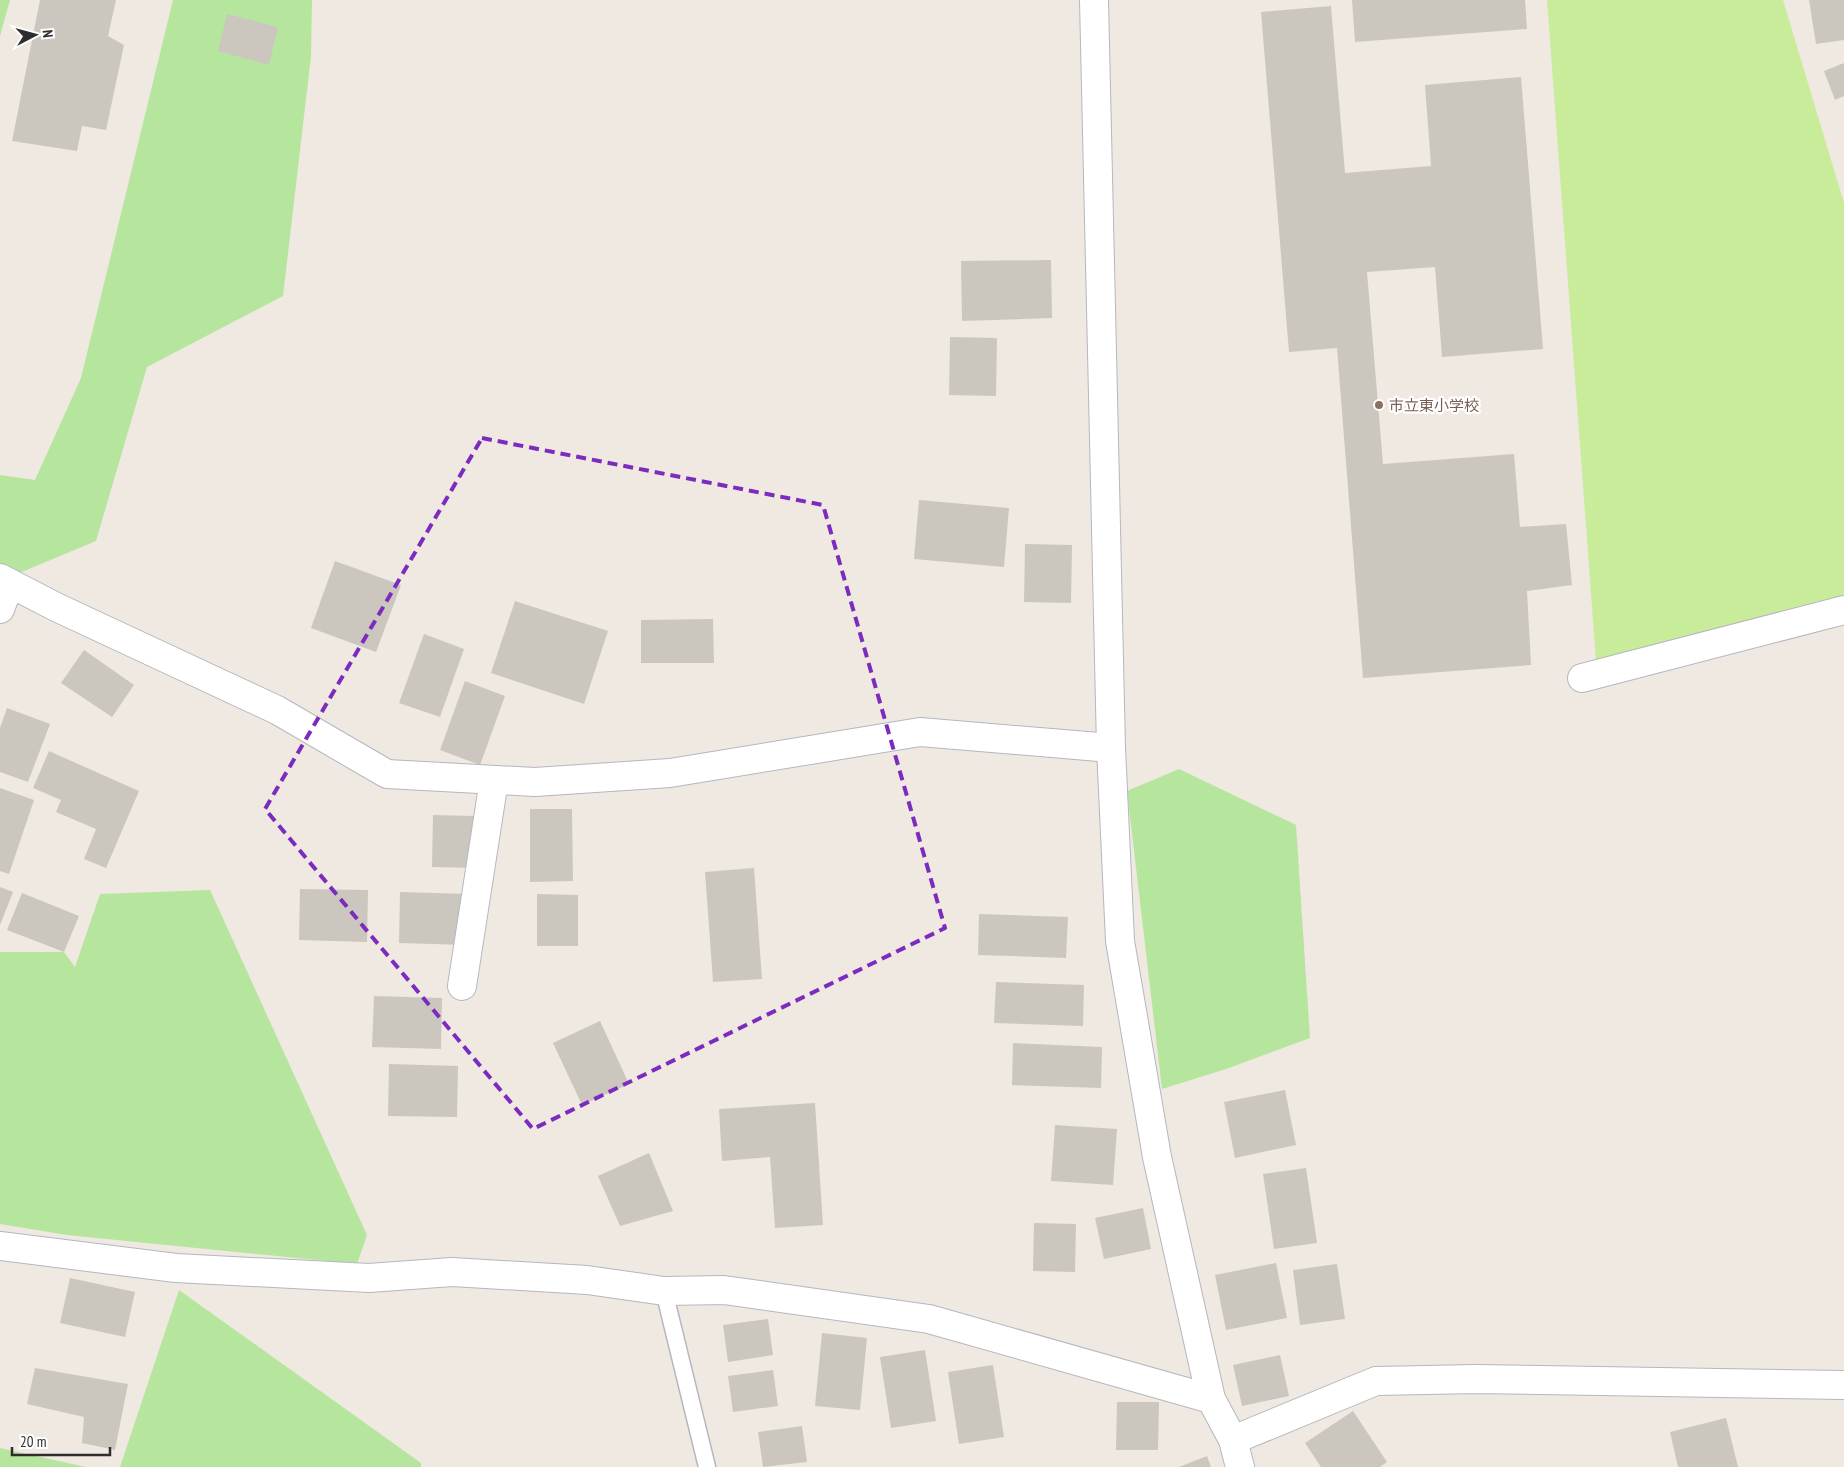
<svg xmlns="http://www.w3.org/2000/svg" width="1844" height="1467" font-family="'PT Sans Narrow','Noto Sans JP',sans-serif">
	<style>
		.green { fill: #b6e59e }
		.pitch { fill: #c9ec9a }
		.building { fill: #cbc7bf }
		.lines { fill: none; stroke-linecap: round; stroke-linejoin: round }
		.lane-casing { stroke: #b4b7c1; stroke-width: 19 }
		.street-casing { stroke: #b4b7c1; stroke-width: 30 }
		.secondary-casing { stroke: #b4b7c1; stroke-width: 30 }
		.lane { stroke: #fff; stroke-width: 16 }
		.street { stroke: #fff; stroke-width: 28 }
		.secondary { stroke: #fff; stroke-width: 28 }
		.marked { fill: none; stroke: #7b2cbf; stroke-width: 4; stroke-dasharray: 10 6; stroke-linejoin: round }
		.education-dot { fill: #8d6e63; stroke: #fff; stroke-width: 2 }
		.labels { text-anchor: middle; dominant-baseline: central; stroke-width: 4.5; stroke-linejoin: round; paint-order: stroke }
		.education-label { font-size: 15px; fill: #785e54; stroke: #fff; text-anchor: start }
	</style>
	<rect width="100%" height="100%" fill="#efe9e1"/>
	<g class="green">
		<path d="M0,0H10L0,36Z"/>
		<path d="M173,0H312L311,56L283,296L147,367L96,541L0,581V475L35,480L81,378Z"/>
		<path d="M1179,769L1296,825L1310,1038L1229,1068L1162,1089L1127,791Z"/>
		<path d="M210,890L367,1235L357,1264L67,1235L0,1224V952H64L75,967L100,894Z"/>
		<path d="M179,1290L421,1463V1467H120Z"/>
		<path d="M0,1448L86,1467H0Z"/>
	</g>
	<path class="pitch" d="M1547,0H1783L1844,203V610L1597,674Z"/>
	<g class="building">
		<path d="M40,0H116L108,36L124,45L106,130L82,126L77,151L12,141Z"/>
		<path d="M1352,0H1525L1527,29L1355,42Z"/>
		<path d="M1809,0H1844V40L1816,44Z"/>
		<path d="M1331,6L1345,173L1431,166L1425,85L1521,77L1543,349L1442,357L1435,267L1367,272L1383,464L1514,454L1520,527L1566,524L1572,585L1527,591L1531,665L1363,678L1337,348L1289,352L1261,12Z"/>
		<path d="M227,14L278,27L269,65L218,51Z"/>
		<path d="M1844,63V96L1835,100L1824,71Z"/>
		<path d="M1051,260L1052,318L962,321L961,261Z"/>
		<path d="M950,337L997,338L996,396L949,395Z"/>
		<path d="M919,500L1009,508L1004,567L914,559Z"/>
		<path d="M1025,544L1072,545L1071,603L1024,602Z"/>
		<path d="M335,561L401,585L376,652L311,628Z"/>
		<path d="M515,601L608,631L584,704L491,673Z"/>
		<path d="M713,619L714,663H641V620Z"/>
		<path d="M424,634L464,649L440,717L399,703Z"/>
		<path d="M84,650L134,685L112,717L61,683Z"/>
		<path d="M465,681L505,696L480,765L440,750Z"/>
		<path d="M7,708L50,724L28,782L0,772V728Z"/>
		<path d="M49,751L139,791L106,868L84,859L96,829L56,812L61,800L33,788Z"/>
		<path d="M0,788L34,800L9,874L0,871Z"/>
		<path d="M530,809H572L573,881L530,882Z"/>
		<path d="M433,815L474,816L473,868L432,867Z"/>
		<path d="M754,868L762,979L713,982L705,872Z"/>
		<path d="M0,887L13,892L0,925Z"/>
		<path d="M300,889L368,890L367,942L299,940Z"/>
		<path d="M400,892L469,894L467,945L399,943Z"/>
		<path d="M22,893L79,916L64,952L7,930Z"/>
		<path d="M537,894L578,895V946H537Z"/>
		<path d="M979,914L1068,917L1066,958L978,955Z"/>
		<path d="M996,982L1084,985L1083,1026L994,1023Z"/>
		<path d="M374,996L442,998L441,1049L372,1047Z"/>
		<path d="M600,1021L629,1084L582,1105L553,1043Z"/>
		<path d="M1013,1043L1102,1047L1101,1088L1012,1085Z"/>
		<path d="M389,1064L458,1066L457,1117L388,1116Z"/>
		<path d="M1285,1090L1296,1145L1235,1158L1224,1102Z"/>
		<path d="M815,1103L823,1225L775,1228L770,1157L722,1161L719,1109Z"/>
		<path d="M1055,1125L1117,1129L1113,1185L1051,1181Z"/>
		<path d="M649,1153L673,1211L620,1226L598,1176Z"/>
		<path d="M1306,1168L1317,1243L1274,1249L1263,1174Z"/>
		<path d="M1143,1208L1151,1249L1104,1259L1095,1218Z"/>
		<path d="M1034,1223L1076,1224L1075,1272L1033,1271Z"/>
		<path d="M1276,1263L1287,1318L1226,1330L1215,1275Z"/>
		<path d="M1337,1264L1345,1319L1300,1325L1293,1270Z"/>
		<path d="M70,1278L135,1292L125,1337L60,1323Z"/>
		<path d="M768,1319L773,1355L728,1362L723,1325Z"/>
		<path d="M822,1333L867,1338L860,1410L815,1406Z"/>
		<path d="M925,1350L936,1421L891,1428L880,1357Z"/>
		<path d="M1280,1355L1289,1396L1242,1406L1233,1365Z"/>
		<path d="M993,1365L1004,1437L959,1444L948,1372Z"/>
		<path d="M35,1368L128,1384L115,1450L82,1443L84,1417L27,1404Z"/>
		<path d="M773,1370L778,1406L733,1412L728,1376Z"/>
		<path d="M1117,1402H1159L1158,1450H1116Z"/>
		<path d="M1353,1411L1387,1462L1380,1467H1321L1305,1443Z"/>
		<path d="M1726,1418L1738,1467H1678L1670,1432Z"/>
		<path d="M802,1426L807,1462L763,1467L758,1432Z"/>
		<path d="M1207,1456L1211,1467H1179Z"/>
	</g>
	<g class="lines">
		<defs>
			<path id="lane" d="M664,1291L707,1467"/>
			<g id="street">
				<path d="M0,578L56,607L277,710L387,774L535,782L670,773L920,732L1111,748"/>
				<path d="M0,609L10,583"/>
				<path d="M1582,678L1844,610"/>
				<path d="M462,986L494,780"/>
				<path d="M0,1246L176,1268L369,1278L452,1272L587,1280L664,1291L724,1290L929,1319L1211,1399"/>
				<path d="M1233,1440L1376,1381L1476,1379L1844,1385"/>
			</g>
			<path id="secondary" d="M1094,0L1111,748L1120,941L1157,1157L1211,1399L1233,1440L1240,1467"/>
		</defs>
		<use href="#lane" class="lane-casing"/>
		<use href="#street" class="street-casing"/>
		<use href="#secondary" class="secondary-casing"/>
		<use href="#lane" class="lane"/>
		<use href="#street" class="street"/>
		<use href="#secondary" class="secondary"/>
	</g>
	<path class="marked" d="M482,438L823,505L945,928L533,1129L265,809Z"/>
	<circle class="education-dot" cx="1379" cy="405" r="5"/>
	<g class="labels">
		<g class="education-label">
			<text x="1389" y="405">市立東小学校</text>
		</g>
	</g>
	<g transform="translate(35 35) rotate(84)" stroke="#ffffff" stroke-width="4" paint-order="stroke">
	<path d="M0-4L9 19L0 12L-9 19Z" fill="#2e2e2e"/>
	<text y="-8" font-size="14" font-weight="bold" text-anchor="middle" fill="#2e2e2e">N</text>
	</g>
	<path d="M12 1447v8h98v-8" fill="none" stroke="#2e2e2e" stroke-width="2.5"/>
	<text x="20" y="1447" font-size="15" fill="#2e2e2e" stroke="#ffffff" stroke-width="4" paint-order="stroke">20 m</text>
</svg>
